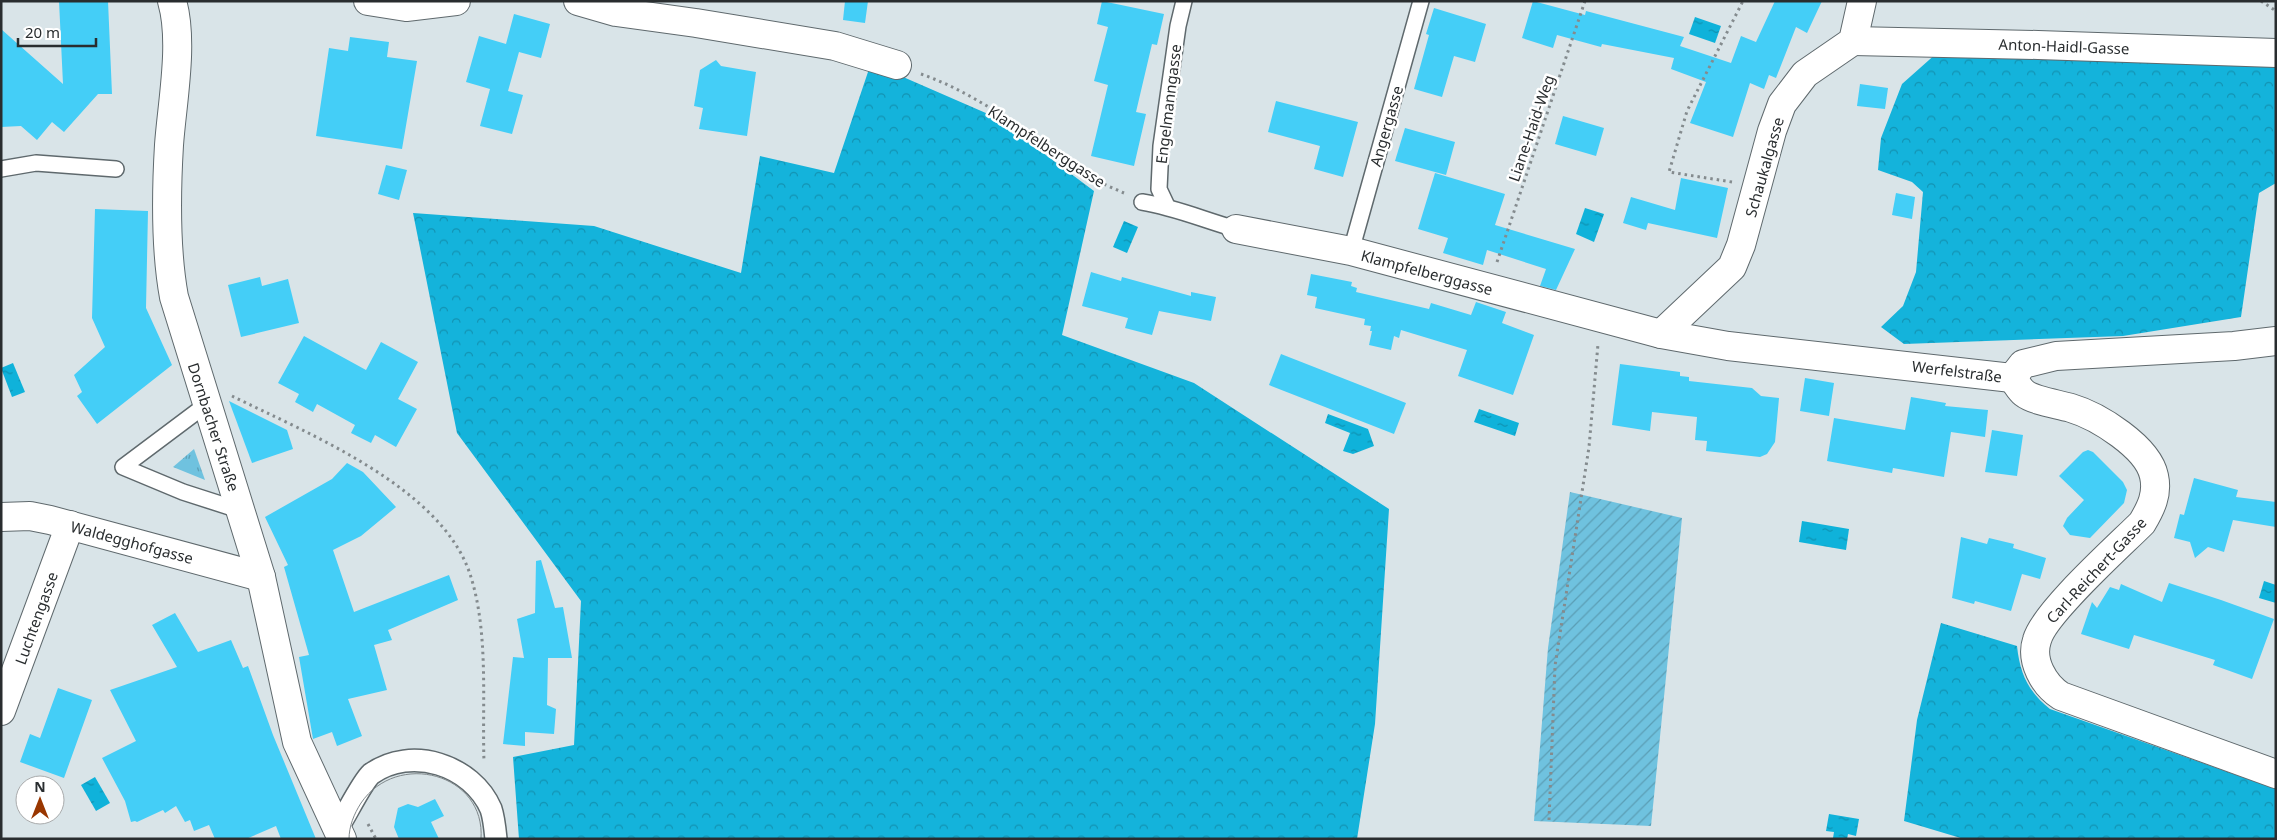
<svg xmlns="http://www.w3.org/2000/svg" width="2277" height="840" font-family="'Noto Sans',sans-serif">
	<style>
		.grass { fill: url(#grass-tufts) }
		.forest { fill: url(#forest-crowns) }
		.garden { fill: url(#garden-furrows) }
		.water { fill: url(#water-ripples) }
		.building { fill: #44cef7 }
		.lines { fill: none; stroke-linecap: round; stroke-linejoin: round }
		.service-casing { stroke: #5f696d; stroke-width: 18 }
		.pedestrian-casing { stroke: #5f696d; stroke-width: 24 }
		.minor-casing { stroke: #5f696d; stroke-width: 30 }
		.secondary-casing { stroke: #5f696d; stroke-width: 30 }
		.path { stroke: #848b8e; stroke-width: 3; stroke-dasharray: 2.5 4; stroke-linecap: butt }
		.service { stroke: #fff; stroke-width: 15 }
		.pedestrian { stroke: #fff; stroke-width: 21 }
		.minor { stroke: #fff; stroke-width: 28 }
		.secondary { stroke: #fff; stroke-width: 28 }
		.tram { stroke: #80888b; stroke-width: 1 }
		.labels { text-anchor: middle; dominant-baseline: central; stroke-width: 5; stroke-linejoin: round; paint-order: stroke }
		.street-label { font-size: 15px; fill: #292d2f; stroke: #fff }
	</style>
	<defs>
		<pattern id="grass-tufts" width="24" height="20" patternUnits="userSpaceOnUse" patternTransform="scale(1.25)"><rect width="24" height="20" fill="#6fc2df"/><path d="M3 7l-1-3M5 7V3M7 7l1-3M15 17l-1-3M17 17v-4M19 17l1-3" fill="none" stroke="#5b9eb5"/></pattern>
		<pattern id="forest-crowns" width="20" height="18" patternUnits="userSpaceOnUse" patternTransform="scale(1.25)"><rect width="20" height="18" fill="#14b3db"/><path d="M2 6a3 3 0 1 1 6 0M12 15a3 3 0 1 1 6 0" fill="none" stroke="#1292b2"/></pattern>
		<pattern id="garden-furrows" width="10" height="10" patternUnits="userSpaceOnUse" patternTransform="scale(1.25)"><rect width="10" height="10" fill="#6fc2df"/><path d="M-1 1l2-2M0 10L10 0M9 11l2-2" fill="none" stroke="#5b9eb5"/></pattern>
		<pattern id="water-ripples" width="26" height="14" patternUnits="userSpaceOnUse" patternTransform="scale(1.25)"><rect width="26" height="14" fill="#0fb2da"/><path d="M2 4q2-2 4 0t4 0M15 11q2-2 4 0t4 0" fill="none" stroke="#0e91b1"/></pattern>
	</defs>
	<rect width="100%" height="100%" fill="#d9e4e8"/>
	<path class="grass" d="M194,449L205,480L173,467Z"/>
	<g class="forest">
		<path d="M1938,52L2276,62V183L2259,193L2241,317L2123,336L1904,344L1881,327L1903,306L1916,272L1923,192L1912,182L1878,170L1881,138L1902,84Z"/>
		<path d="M871,63L995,117L1094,191L1062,335L1194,383L1389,509L1375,724L1357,839H519L513,757L574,745L581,601L457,433L413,213L594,226L741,273L760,156L834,173Z"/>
		<path d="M1941,623L2017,646C2020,674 2028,691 2050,709L2276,789V839H1964L1904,821L1917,720Z"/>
	</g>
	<path class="garden" d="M1570,492L1682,518L1651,826L1534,821L1548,648Z"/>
	<g class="water">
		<path d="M1695,17L1721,26L1715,43L1689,34Z"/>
		<path d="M1585,208L1604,214L1594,242L1576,234Z"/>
		<path d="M1124,221L1138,227L1127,253L1113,247Z"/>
		<path d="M13,363L25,392L12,397L1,368Z"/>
		<path d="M1479,409L1519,423L1515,436L1474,422Z"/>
		<path d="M1328,414L1368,429L1374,446L1353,454L1343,451L1350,433L1325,423Z"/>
		<path d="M1802,521L1849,529L1846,550L1799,542Z"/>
		<path d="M2264,581L2276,585V603L2259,598Z"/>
		<path d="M95,777L110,803L96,811L81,785Z"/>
		<path d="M1829,814L1859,819L1856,836L1848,834L1847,839L1833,838L1834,832L1826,831Z"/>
	</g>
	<g class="building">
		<path d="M59,1H108L112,94H98L64,132L52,122L37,140L21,126L1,127V29L63,84Z"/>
		<path d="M845,1H868L865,23L843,20Z"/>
		<path d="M1102,1L1164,14L1157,45L1152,44L1136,112L1146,114L1134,166L1091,156L1108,85L1094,81L1108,27L1097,24Z"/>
		<path d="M1533,1L1585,15L1586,11L1684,37L1680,46L1731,63L1741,36L1756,42L1775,1H1822L1807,33L1796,27L1776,78L1769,75L1764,89L1750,83L1733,137L1690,123L1706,82L1671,69L1674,58L1602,44L1601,47L1557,35L1553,48L1522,38Z"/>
		<path d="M1434,8L1486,24L1475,62L1454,56L1442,97L1414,89L1429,35L1426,34Z"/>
		<path d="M514,14L550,24L541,58L519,52L508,91L523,95L512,134L480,126L490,89L466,82L479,36L506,44Z"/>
		<path d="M350,37L389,42L387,57L417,61L402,149L316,136L329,48L348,51Z"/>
		<path d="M716,60L721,66L756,72L747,136L699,129L703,108L694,106L700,70Z"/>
		<path d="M1860,84L1888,88L1885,109L1857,106Z"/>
		<path d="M1276,101L1358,122L1343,177L1314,169L1320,146L1268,132Z"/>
		<path d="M1563,116L1604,128L1596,156L1555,144Z"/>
		<path d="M1405,128L1455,142L1446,175L1395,161Z"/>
		<path d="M386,165L407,170L399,200L378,194Z"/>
		<path d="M1435,173L1505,194L1495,225L1575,249L1556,290L1540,286L1546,269L1487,250L1483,265L1443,253L1448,238L1418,229Z"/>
		<path d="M1681,178L1728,188L1717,238L1648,223L1646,230L1623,223L1631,197L1675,210Z"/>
		<path d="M1896,193L1915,197L1912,219L1892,215Z"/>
		<path d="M95,209L148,211L146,308L172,365L97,424L77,396L82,392L74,375L105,347L92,318Z"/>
		<path d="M1091,272L1121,281L1122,277L1191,296V292L1216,297L1211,321L1159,311L1152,335L1125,328L1128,318L1082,306Z"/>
		<path d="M1311,274L1352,282L1351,286L1357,288L1356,292L1429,309L1431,303L1471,315L1476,302L1506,312L1502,323L1534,335L1513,395L1458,376L1467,350L1401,330L1399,338L1394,336L1391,350L1369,345L1372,331H1370L1371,326L1364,325L1365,319L1315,308L1317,297L1307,295Z"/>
		<path d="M260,277L262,286L288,279L299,323L241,337L228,285Z"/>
		<path d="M304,336L366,370L381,342L418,362L398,399L417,409L396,447L375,435L371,443L351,433L355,425L317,404L313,412L295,402L299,394L278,383Z"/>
		<path d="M1281,354L1406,403L1394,434L1269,385Z"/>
		<path d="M1620,364L1680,372V376L1689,377V381L1752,388L1761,396L1779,398L1775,442L1767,454L1760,457L1706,451L1707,441L1695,440L1697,417L1652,412L1650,431L1612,425Z"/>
		<path d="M1805,378L1834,383L1829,416L1800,411Z"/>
		<path d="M1911,397L1946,403L1945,406L1988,410L1985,437L1951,432L1944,477L1893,468L1892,473L1827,461L1834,418L1905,430Z"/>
		<path d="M229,401L287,430L293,449L252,463Z"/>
		<path d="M1992,430L2023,435L2017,476L1985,472Z"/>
		<path d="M2088,450L2093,452L2123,482L2127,490L2124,503L2090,538L2070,535L2063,526L2067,518L2084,500L2059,476L2083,452Z"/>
		<path d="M347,463L363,472L396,507L361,536L333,550L354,612L449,575L458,600L388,630L392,640L374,645L387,690L348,699L362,736L337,746L332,732L313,739L299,657L309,655L284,567L288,565L265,517L332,479Z"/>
		<path d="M2194,478L2238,490L2236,497L2276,502V527L2233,520L2224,552L2208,547L2195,558L2190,542L2174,538L2180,514L2184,515Z"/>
		<path d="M1961,537L1987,544L1989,538L2014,544L2013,548L2046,558L2040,579L2022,574L2011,611L1975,601L1974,604L1952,598Z"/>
		<path d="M541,560L555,608L563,607L572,658H548L547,705L556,709L554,734L525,732V746L503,744L513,657L524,658L517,619L535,613L536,561Z"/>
		<path d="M2169,583L2221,600L2274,619L2252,679L2213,665L2215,660L2134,635L2129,649L2081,634L2092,602L2097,608L2110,587L2119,590L2121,584L2162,602Z"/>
		<path d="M175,613L198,652L231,640L243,668L248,666L273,735L316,839H281L276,826L246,839H215L209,825L194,831L190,820L185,822L176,806L165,813L163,810L137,822L135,821L131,822L125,801L102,758L136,741L110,690L177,667L152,625Z"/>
		<path d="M58,688L92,700L64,778L20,762L30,734L40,738Z"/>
		<path d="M435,799L444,816L431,822L439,839H399L394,827L398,808L408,804L418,807Z"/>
	</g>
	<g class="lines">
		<defs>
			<g id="service">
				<path d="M1,169L36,163L116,169"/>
				<path d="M1142,202C1174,207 1204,220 1236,229"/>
				<path d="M1167,206L1159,189L1161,146L1178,26L1184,1"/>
				<path d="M1351,251L1421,1"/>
				<path d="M207,404L123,467L183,492L242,511"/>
			</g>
			<path id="pedestrian" d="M337,829C345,817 362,782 371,774C411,745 472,765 491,809C494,818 495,829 496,839"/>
			<g id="minor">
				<path d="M368,1L406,7L456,1"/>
				<path d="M578,1L616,12L696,23L835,46L897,65"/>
				<path d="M1853,41L2038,45L2276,53"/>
				<path d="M1236,229L1351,251L1661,334L1728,346L2012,378L2023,364L2056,356L2234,346L2276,341"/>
				<path d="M1661,334L1732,267L1741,245L1772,131L1782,104L1805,74L1853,41L1862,1"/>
				<path d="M2012,378C2016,382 2019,389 2024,393C2034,401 2058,404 2071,408C2098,416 2148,447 2154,476C2158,494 2151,508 2142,523C2119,546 2044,613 2037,640C2030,661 2044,685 2061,696L2276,774"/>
				<path d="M1,517L30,516L50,520L261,577"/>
				<path d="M1,711L70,525"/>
			</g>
			<path id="secondary" d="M172,1C184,42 172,103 169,145C166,195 165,248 174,297L261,577L297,742L342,839"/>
		</defs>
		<use href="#service" class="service-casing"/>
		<use href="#pedestrian" class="pedestrian-casing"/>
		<use href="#minor" class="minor-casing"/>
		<use href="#secondary" class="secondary-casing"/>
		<g class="path">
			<path d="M2261,1L2276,11"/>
			<path d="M921,74C959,87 996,111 1030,133C1041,141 1052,151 1063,160C1081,174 1103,184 1124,193"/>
			<path d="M1732,182L1669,172L1687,111L1743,1"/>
			<path d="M1497,262L1585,1"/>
			<path d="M232,396C309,434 441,487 470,574C489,632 482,701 484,762"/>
			<path d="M1549,820L1555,666L1589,447L1598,344"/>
			<path d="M368,824L376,839"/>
		</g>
		<use href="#service" class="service"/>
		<use href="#pedestrian" class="pedestrian"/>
		<use href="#minor" class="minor"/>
		<use href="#secondary" class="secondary"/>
		<path class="tram" d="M349,839C349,826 354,814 361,803C397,750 486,773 481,839"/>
	</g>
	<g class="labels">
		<g class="street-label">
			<text transform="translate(2064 46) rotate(2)">Anton-Haidl-Gasse</text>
			<text transform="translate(1168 104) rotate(-83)">Engelmanngasse</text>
			<text transform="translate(1386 126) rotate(-74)">Angergasse</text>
			<text transform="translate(1531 128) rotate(-71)">Liane-Haid-Weg</text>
			<text transform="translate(1047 146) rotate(33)">Klampfelberggasse</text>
			<text transform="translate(1764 167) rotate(-74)">Schaukalgasse</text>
			<text transform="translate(1427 272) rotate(15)">Klampfelberggasse</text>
			<text transform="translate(1957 371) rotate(7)">Werfelstraße</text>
			<text transform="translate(214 427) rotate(72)">Dornbacher Straße</text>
			<text transform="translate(132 542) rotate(15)">Waldegghofgasse</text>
			<text transform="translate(2096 570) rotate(-47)">Carl-Reichert-Gasse</text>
			<text transform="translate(36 618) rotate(-70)">Luchtengasse</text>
		</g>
	</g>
	<rect width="2277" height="840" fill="none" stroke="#292d2f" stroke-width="5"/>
	<g transform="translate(40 800)"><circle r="24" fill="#ffffff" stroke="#a9abac"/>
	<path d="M0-4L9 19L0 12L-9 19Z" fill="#993600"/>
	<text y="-8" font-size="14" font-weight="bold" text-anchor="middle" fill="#292d2f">N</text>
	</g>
	<path d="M18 38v8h78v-8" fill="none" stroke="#292d2f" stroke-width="2.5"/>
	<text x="25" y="38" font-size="15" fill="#292d2f" stroke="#ffffff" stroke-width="4" paint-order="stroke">20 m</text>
</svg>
